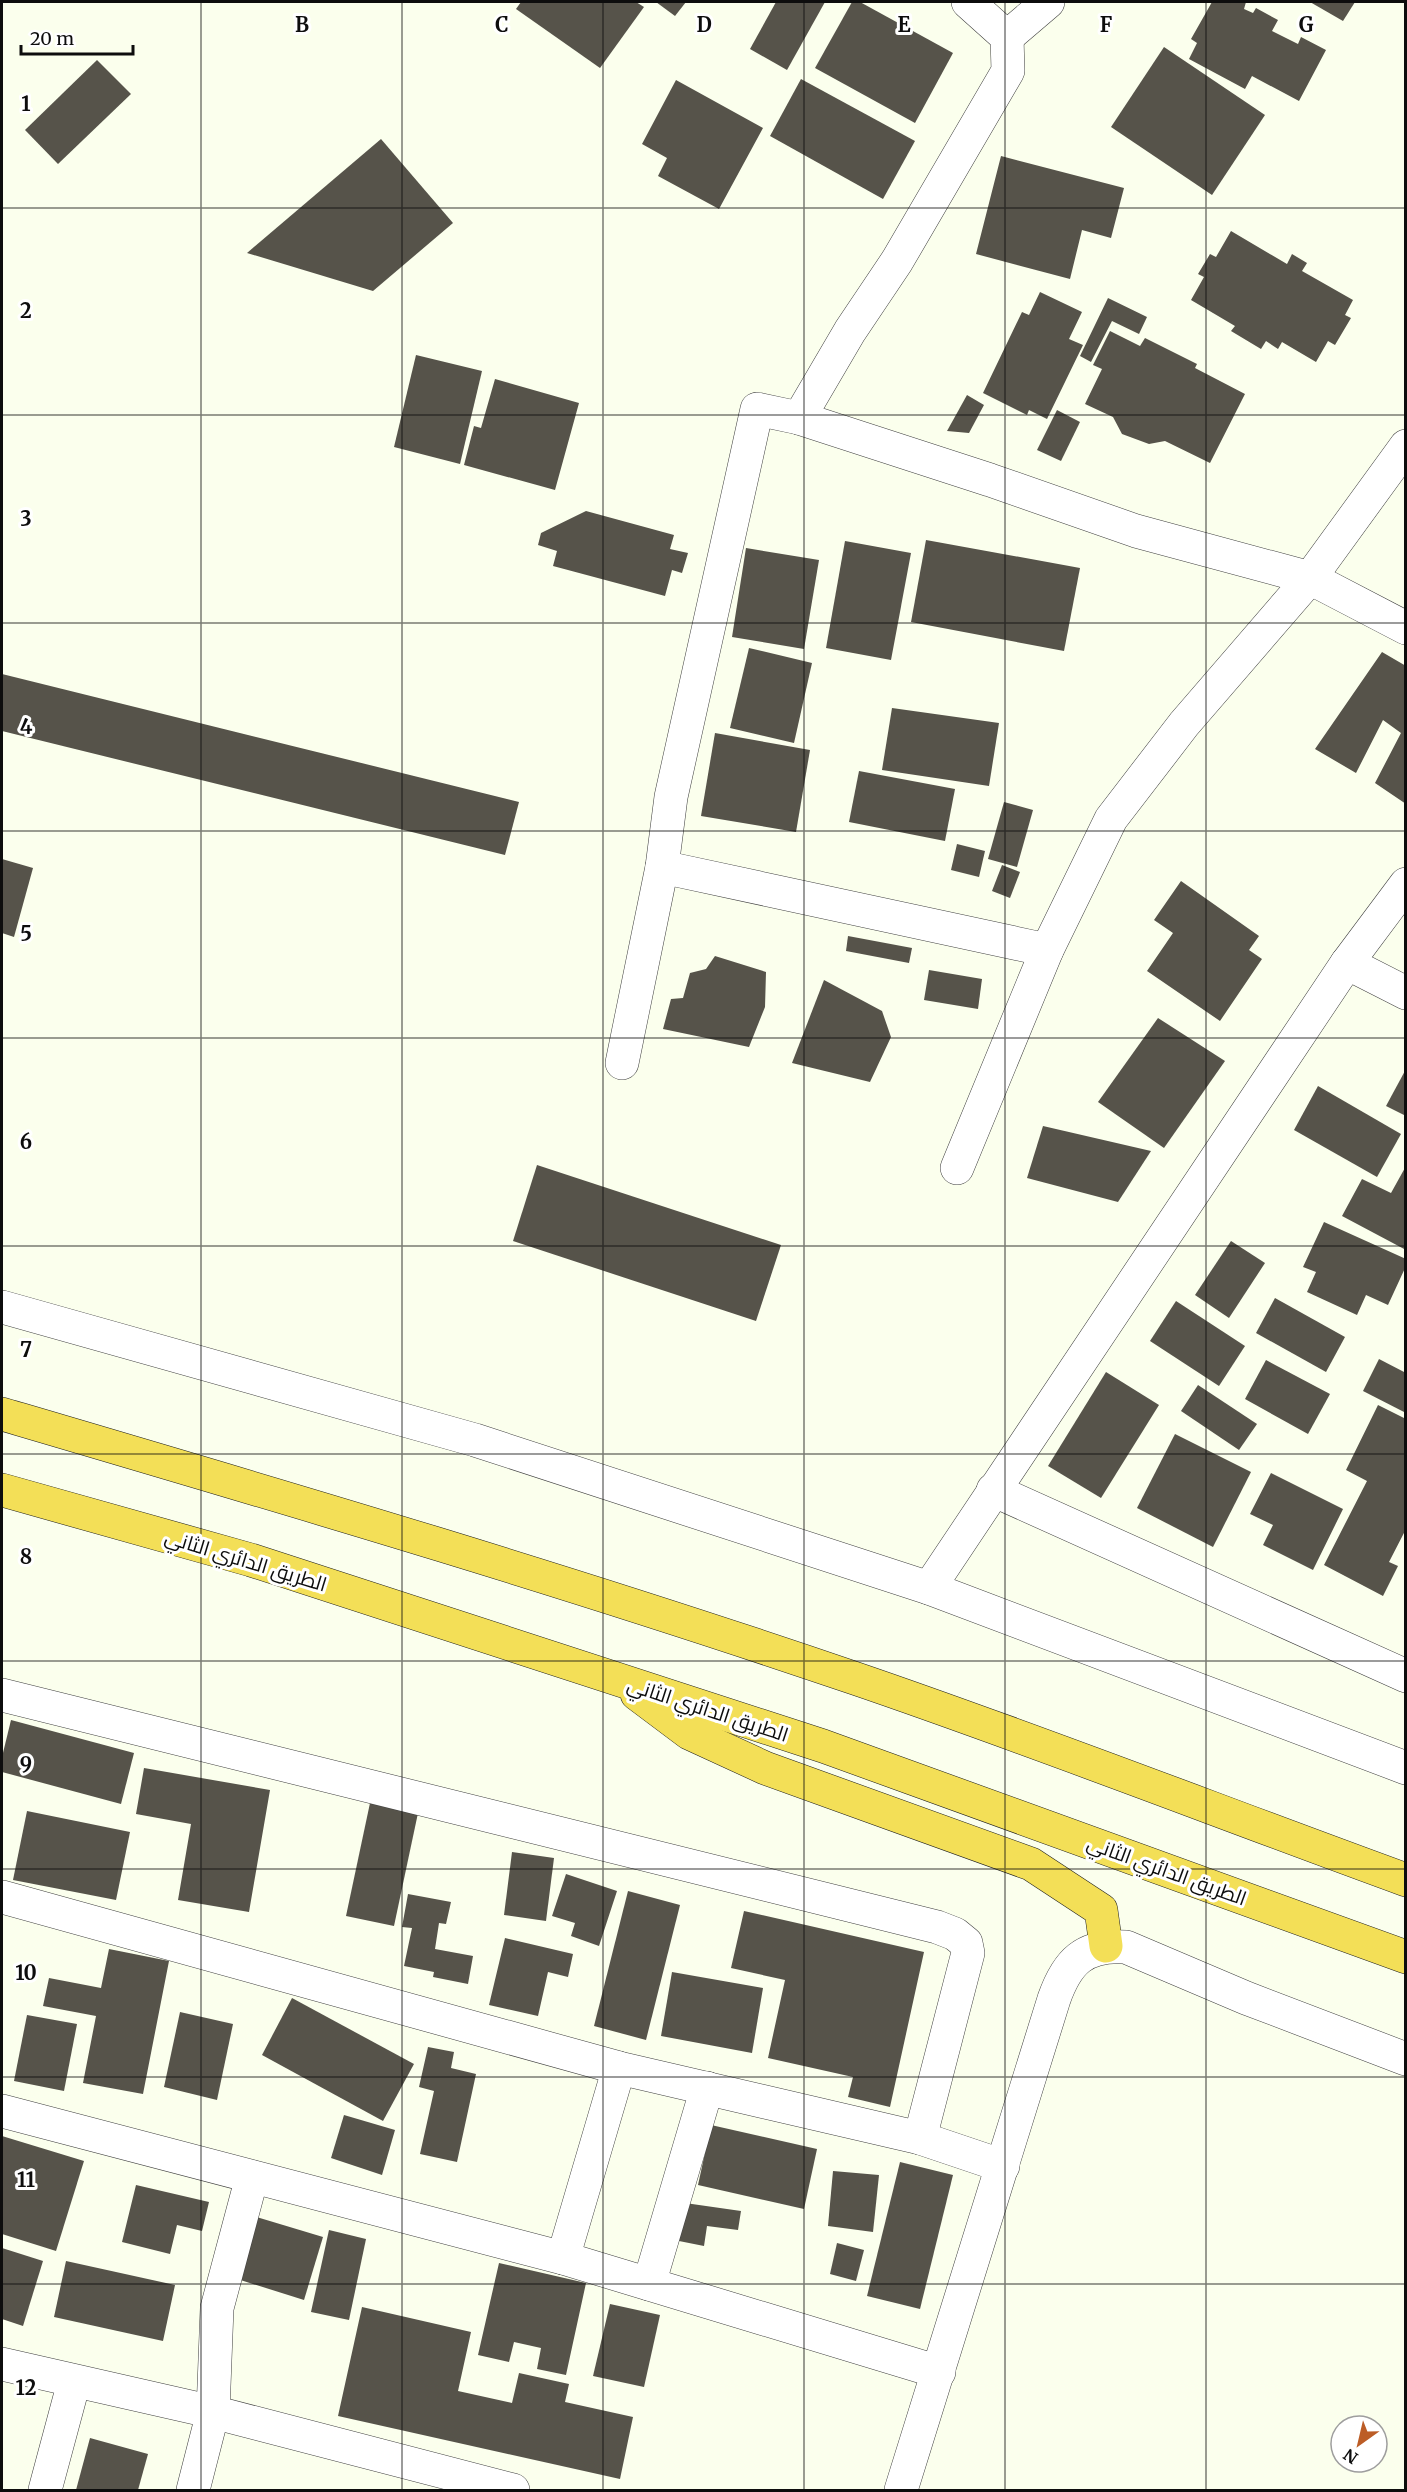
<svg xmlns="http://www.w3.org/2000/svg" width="1407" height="2492" font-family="Merriweather,Cairo,serif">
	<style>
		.building { fill: #56534a }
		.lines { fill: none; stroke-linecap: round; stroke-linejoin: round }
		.minor-casing { stroke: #404040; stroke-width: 34 }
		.highway-casing { stroke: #1e1e1e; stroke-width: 34 }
		.minor { stroke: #fff; stroke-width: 33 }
		.highway { stroke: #f3df57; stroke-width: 33 }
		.grid { fill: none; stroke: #0d0d0d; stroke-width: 1.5; stroke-opacity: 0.55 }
		.labels { text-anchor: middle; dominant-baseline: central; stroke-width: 6; stroke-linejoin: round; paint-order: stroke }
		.street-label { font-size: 20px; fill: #0d0d0d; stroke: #fff }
		.grid-label { font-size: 20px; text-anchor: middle; font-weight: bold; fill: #0d0d0d; stroke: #fff; stroke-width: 6; stroke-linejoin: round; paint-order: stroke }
	</style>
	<rect width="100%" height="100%" fill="#fbffed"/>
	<g class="building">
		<path d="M521,2H636L644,7L600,68L516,9Z"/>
		<path d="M656,2H686L675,16Z"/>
		<path d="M776,2H825L787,70L750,49Z"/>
		<path d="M852,2H860L953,53L915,123L815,68Z"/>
		<path d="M1212,2H1246L1244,9L1253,13L1256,8L1278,20L1272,31L1298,44L1301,37L1326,50L1299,101L1252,76L1245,89L1189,59L1197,43L1191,39Z"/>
		<path d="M1310,2H1355L1343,21Z"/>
		<path d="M1164,47L1265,115L1212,195L1111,127Z"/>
		<path d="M97,60L131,94L58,164L25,130Z"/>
		<path d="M801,79L915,141L883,199L770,136Z"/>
		<path d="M676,80L763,128L719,209L658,176L667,158L642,144Z"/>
		<path d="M381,139L453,223L373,291L247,253Z"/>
		<path d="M1001,156L1124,188L1111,238L1082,230L1070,279L976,254Z"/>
		<path d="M1231,231L1287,264L1292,254L1307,263L1302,271L1353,300L1345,315L1351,318L1335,345L1328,341L1316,362L1282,342L1278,349L1266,341L1261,349L1231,331L1235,326L1191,300L1204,277L1198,274L1210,254L1216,257Z"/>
		<path d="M1040,292L1082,312L1069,339L1083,345L1047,419L1029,410L1027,415L983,393L1022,312L1029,315Z"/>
		<path d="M1108,298L1147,317L1139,334L1112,321L1091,362L1080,356Z"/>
		<path d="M1110,331L1140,346L1145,338L1197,364L1195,368L1245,394L1210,463L1165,441L1149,444L1122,434L1113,417L1085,404L1102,369L1093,365Z"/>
		<path d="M416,355L482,371L460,464L394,447Z"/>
		<path d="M495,379L579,403L555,490L464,465L474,426L481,428Z"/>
		<path d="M967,395L984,405L969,433L947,431Z"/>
		<path d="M1057,410L1080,422L1061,461L1037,450Z"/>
		<path d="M586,511L674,535L670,549L688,553L682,573L672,570L665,596L553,566L557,551L538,545L541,533Z"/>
		<path d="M926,540L1080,568L1064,651L911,622Z"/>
		<path d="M845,541L911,553L891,660L826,648Z"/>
		<path d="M746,548L819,560L804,649L732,637Z"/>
		<path d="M749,648L812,663L794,743L730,728Z"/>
		<path d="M1382,652L1406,666V804L1375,783L1401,733L1383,720L1356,773L1315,749Z"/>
		<path d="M2,674L519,802L505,855L2,731Z"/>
		<path d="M892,708L999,723L989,786L882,770Z"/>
		<path d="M715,733L810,750L796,832L701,816Z"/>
		<path d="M859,771L955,789L945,841L849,822Z"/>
		<path d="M1004,802L1033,810L1017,867L988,859Z"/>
		<path d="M957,844L985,851L979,877L951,870Z"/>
		<path d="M2,859L33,868L14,937L2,933Z"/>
		<path d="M1002,865L1020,872L1010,898L992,891Z"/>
		<path d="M1181,881L1259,936L1249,950L1262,959L1220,1021L1147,971L1173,933L1154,920Z"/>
		<path d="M848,936L912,948L909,963L846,951Z"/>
		<path d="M715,956L766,972L765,1007L749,1047L663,1029L671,999L683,998L690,973L706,969Z"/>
		<path d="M929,970L982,979L978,1009L924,1000Z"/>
		<path d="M824,980L882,1011L891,1037L870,1082L792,1063Z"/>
		<path d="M1158,1018L1225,1061L1164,1148L1098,1102Z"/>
		<path d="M1406,1069V1116L1386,1106Z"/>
		<path d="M1318,1086L1401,1134L1377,1177L1294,1130Z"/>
		<path d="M1043,1126L1151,1151L1118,1202L1027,1178Z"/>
		<path d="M537,1165L781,1245L756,1321L513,1241Z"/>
		<path d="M1406,1166V1250L1342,1216L1362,1179L1391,1193Z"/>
		<path d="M1324,1222L1406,1259V1266L1388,1305L1366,1295L1357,1315L1307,1292L1316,1272L1303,1267Z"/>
		<path d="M1231,1241L1265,1263L1229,1318L1195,1295Z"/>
		<path d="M1275,1298L1345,1337L1326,1372L1256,1333Z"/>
		<path d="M1176,1301L1245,1346L1219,1386L1150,1341Z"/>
		<path d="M1379,1359L1406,1373V1413L1363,1391Z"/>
		<path d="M1266,1360L1330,1394L1308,1434L1245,1399Z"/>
		<path d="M1106,1372L1159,1405L1101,1498L1048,1466Z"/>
		<path d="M1198,1385L1257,1424L1239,1450L1181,1411Z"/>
		<path d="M1378,1405L1406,1419V1529L1389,1562L1398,1566L1383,1596L1324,1565L1367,1481L1346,1470Z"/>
		<path d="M1175,1434L1251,1472L1213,1547L1137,1508Z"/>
		<path d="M1271,1473L1343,1509L1313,1570L1263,1545L1273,1525L1250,1514Z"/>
		<path d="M11,1720L134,1753L121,1804L2,1772V1757Z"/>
		<path d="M144,1768L270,1790L249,1912L178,1900L191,1824L136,1814Z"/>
		<path d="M370,1803L418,1813L394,1926L346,1916Z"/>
		<path d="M27,1811L130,1832L116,1900L13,1880Z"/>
		<path d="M512,1852L554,1858L546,1921L504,1915Z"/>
		<path d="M566,1874L617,1891L599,1946L571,1936L575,1923L552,1916Z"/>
		<path d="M628,1891L680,1905L646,2040L594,2026Z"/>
		<path d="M408,1894L451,1902L446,1924L439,1923L435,1949L473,1956L468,1984L433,1977L434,1972L404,1966L412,1928L402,1927Z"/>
		<path d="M744,1911L924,1952L890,2107L848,2097L853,2077L768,2058L785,1980L731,1968Z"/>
		<path d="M505,1938L573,1954L568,1977L548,1972L538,2016L489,2005Z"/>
		<path d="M109,1949L169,1961L143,2094L83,2083L96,2016L43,2006L49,1978L101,1988Z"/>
		<path d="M672,1972L763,1988L752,2053L661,2036Z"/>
		<path d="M292,1998L414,2064L383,2121L262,2055Z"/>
		<path d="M180,2012L233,2024L217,2100L164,2087Z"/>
		<path d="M27,2015L77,2024L64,2091L14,2081Z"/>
		<path d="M428,2047L454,2052L451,2068L476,2074L457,2162L420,2154L434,2091L419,2087Z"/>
		<path d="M344,2115L395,2130L382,2175L331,2158Z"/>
		<path d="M711,2125L817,2149L804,2209L698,2185Z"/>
		<path d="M2,2136L84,2161L56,2251L2,2234Z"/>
		<path d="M900,2162L953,2175L920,2309L867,2296Z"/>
		<path d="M833,2171L879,2175L873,2232L828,2226Z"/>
		<path d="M136,2185L209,2202L202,2231L177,2225L170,2254L122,2242Z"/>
		<path d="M685,2203L741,2211L738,2230L707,2226L704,2246L679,2241Z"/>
		<path d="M250,2215L323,2237L304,2300L231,2277Z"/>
		<path d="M329,2230L366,2239L349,2320L311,2312Z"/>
		<path d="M837,2243L864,2250L856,2281L830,2274Z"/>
		<path d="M2,2248L43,2261L23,2326L2,2319Z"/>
		<path d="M66,2261L175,2285L163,2341L54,2317Z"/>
		<path d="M499,2263L586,2283L566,2375L537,2369L541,2348L514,2342L509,2362L478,2355Z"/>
		<path d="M610,2304L660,2315L644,2387L593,2376Z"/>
		<path d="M362,2307L471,2332L458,2391L512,2403L519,2373L569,2384L565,2402L633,2417L620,2479L338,2416Z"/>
		<path d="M90,2438L148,2454L138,2490H76Z"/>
	</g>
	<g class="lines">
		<defs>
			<g id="minor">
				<path d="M968,2L1007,37L1008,71L897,261L850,331L799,418L990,480L1136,531L1310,578L1406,628"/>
				<path d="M1007,37L1048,2"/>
				<path d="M662,867L1047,950"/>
				<path d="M1347,963L1406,993"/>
				<path d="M622,1063L662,867L671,797L757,409L799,418"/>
				<path d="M957,1168L1047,950L1111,819L1184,724L1310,578L1406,446"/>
				<path d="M2,1307L475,1440L929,1588L1406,1768"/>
				<path d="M993,1490L1406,1676"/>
				<path d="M929,1588L1347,963L1406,884"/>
				<path d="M2,1695L937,1927L955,1934L966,1943L968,1953L920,2138"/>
				<path d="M2,1897L619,2068L920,2138L1003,2166"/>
				<path d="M2,2111L563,2258L939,2372"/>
				<path d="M563,2258L619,2068"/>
				<path d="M649,2284L707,2088"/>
				<path d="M2,2364L213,2412L513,2490"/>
				<path d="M45,2490L74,2382"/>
				<path d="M193,2490L213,2412L217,2308L252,2177"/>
				<path d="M901,2490L1054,1999C1067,1962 1084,1944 1126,1947L1246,1998L1406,2059"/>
			</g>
			<g id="highway">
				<path d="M2,1414C287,1498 573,1582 854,1678C1039,1741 1222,1813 1406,1880"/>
				<path d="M2,1490L251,1560L823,1746L1406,1957"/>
				<path d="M637,1694L689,1733L765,1768L1031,1864L1101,1910L1106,1946"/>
			</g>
		</defs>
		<use href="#minor" class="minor-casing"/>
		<use href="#highway" class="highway-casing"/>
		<use href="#minor" class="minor"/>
		<use href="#highway" class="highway"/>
	</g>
	<path class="grid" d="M201,2V2490M402,2V2490M603,2V2490M804,2V2490M1005,2V2490M1206,2V2490M2,208H1406M2,415H1406M2,623H1406M2,831H1406M2,1038H1406M2,1246H1406M2,1454H1406M2,1661H1406M2,1869H1406M2,2077H1406M2,2284H1406"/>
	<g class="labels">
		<g class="street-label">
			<text transform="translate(246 1560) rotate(17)">الطريق الدائري الثاني</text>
			<text transform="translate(708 1709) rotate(18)">الطريق الدائري الثاني</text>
			<text transform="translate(1167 1870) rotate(20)">الطريق الدائري الثاني</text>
		</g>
	</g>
	<g class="grid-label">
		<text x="302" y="32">B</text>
		<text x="502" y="32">C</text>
		<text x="704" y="32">D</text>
		<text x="904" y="32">E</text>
		<text x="1106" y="32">F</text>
		<text x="1306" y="32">G</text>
		<text x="26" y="111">1</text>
		<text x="26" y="318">2</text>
		<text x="26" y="526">3</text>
		<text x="26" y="734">4</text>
		<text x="26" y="941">5</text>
		<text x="26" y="1149">6</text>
		<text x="26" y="1357">7</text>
		<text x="26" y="1564">8</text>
		<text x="26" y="1772">9</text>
		<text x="26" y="1980">10</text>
		<text x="26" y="2187">11</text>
		<text x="26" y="2395">12</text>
	</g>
	<rect width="1407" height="2492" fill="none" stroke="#0d0d0d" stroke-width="6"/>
	<g transform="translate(1359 2444) rotate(214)"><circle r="28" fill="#ffffff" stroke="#9e9e9e" stroke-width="1.5"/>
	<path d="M0-4.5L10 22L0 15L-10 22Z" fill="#bc5d26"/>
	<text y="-9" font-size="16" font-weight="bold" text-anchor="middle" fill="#0d0d0d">N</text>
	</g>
	<path d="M21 45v9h112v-9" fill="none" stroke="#0d0d0d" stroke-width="3"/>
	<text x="30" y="45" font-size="18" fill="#0d0d0d" stroke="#ffffff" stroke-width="4.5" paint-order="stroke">20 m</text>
</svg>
